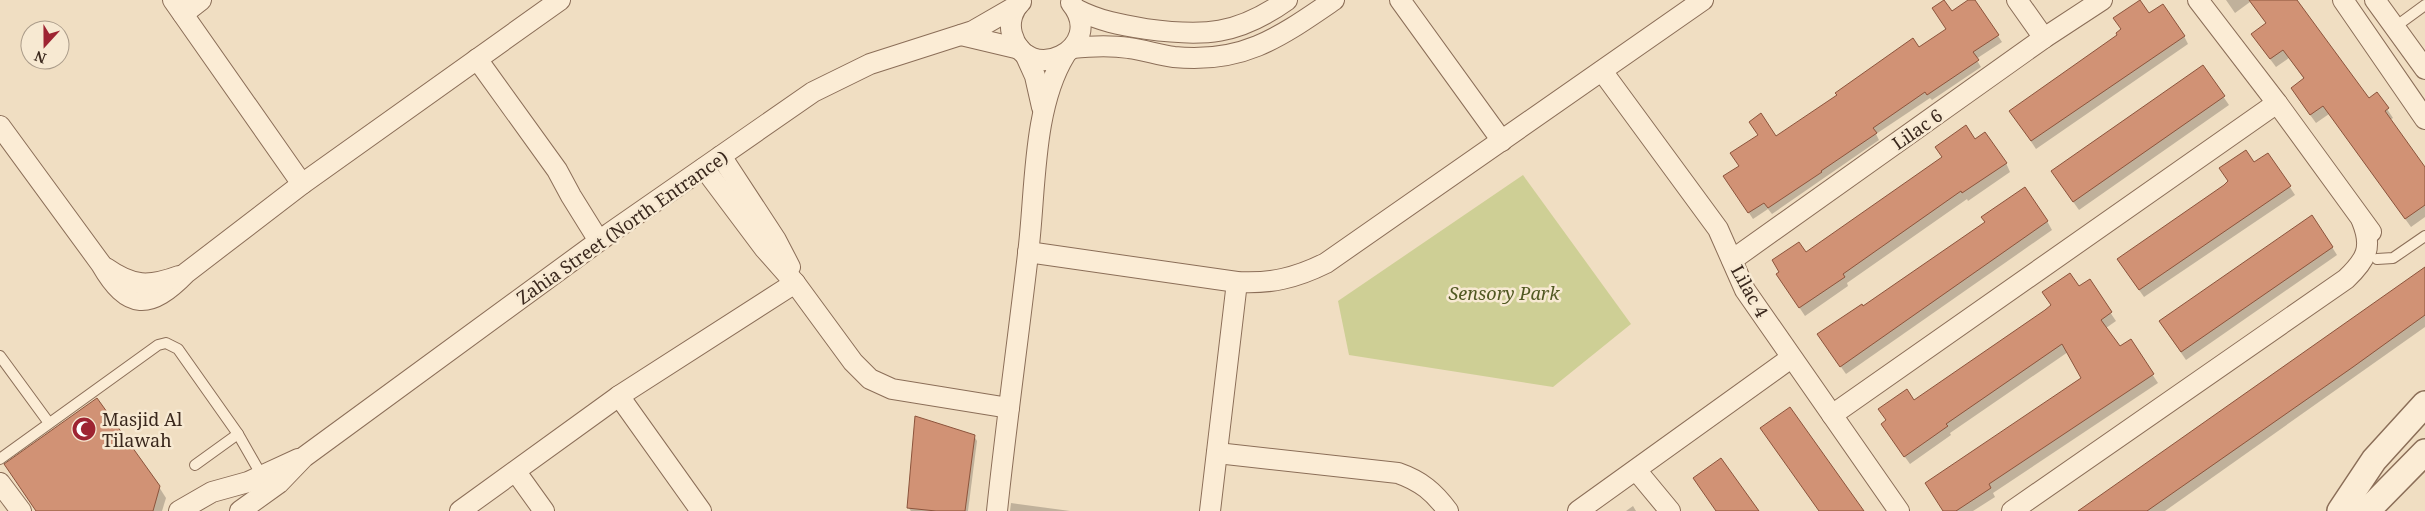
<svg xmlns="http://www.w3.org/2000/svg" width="2425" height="511" font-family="'Noto Serif',serif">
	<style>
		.green { fill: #cecf95 }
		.shadow { fill: #0003 }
		.building { fill: #d19275; stroke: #8c543c }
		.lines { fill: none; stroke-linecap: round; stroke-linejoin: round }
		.service-casing { stroke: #8b6e58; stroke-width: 12 }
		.minor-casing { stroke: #8b6e58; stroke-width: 22 }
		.tertiary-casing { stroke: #8b6e58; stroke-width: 28 }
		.service { stroke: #fbecd5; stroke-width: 10 }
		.minor { stroke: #fbecd5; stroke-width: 20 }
		.tertiary { stroke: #fbecd5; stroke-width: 25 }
		.labels { text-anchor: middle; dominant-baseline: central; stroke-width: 5; stroke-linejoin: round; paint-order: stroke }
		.street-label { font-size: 18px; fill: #3a281d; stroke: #f7e9d2 }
		.park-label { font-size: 18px; font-style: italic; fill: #505822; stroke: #f7e9d2 }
		.poi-label { font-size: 18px; fill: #3a281d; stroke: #f7e9d2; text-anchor: start }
	</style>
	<rect width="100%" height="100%" fill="#f0dec2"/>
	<path class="green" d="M1523,175L1631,324L1553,387L1349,355L1338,301Z"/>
	<g class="shadow">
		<path d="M1970,0H1974L2002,42L1976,59L1981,67L1932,100L1930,98L1876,134L1879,140L1772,214L1768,209L1753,219L1729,183L1776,138L1948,30L1951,13Z"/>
		<path d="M2226,0H2295L2369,99L2377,94L2393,118L2390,120L2425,169V217L2411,227L2329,114L2316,123L2297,97L2292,88L2304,79L2289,58L2276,67L2258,43L2267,24L2250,2L2235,13Z"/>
		<path d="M2149,15L2184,36L2188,44L2036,149L2016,119L2119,36L2122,30Z"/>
		<path d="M2203,67L2229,105L2079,210L2057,179Z"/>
		<path d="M1975,140L2006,163L2010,172L1968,201L1967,199L1847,283L1848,286L1805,316L1783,283L1806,254Z"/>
		<path d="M2268,154L2295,195L2144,297L2123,267Z"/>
		<path d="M2047,221L2052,230L1846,374L1824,343L1863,308L1986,222Z"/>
		<path d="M2332,247L2337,255L2186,360L2160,322Z"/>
		<path d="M2425,269V327L2165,511H2080Z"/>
		<path d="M2089,281L2116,321L2106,328L2120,348L2130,341L2158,383L1993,493L1995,497L1973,511H1944L2083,378L2068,352L1950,433L1951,435L1910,464L1887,432L1914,402Z"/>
		<path d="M974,436L977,441L968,511H911L908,507Z"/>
		<path d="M159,487L166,498L162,511H37Z"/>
		<path d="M1011,503L1070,511H1010Z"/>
		<path d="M1633,506L1636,511H1626Z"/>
	</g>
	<g class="building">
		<path d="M1944,0L1952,11L1968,0H1975L1999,35L1973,52L1979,60L1927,95L1925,92L1873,128L1877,133L1821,171L1822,172L1768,208L1764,203L1748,213L1723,176L1739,166L1730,153L1758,135L1749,122L1761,113L1776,136L1837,95L1835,93L1913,38L1919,47L1946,29L1932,8Z"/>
		<path d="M2140,0L2149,13L2163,4L2185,36L2031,141L2009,111L2117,35L2116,33L2121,29L2113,18Z"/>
		<path d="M2249,0H2297L2369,98L2377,92L2389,108L2385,111L2425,167V205L2405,219L2323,106L2310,115L2291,88L2304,78L2283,50L2270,59L2251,34L2266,23Z"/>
		<path d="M2203,65L2225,96L2073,202L2051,171Z"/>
		<path d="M1966,125L1975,139L1985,132L2007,163L1962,193L1961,191L1843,274L1845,277L1799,308L1776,274L1779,272L1772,260L1799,242L1806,252L1942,157L1935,147Z"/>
		<path d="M2246,150L2254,162L2268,153L2291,186L2139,290L2117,259L2224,185L2228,181L2219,168Z"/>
		<path d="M2025,187L2048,221L1840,367L1817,334L1862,304L1863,306L1985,222L1981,217Z"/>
		<path d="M2312,215L2333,247L2181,352L2159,321Z"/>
		<path d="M2425,267V315L2353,367L2147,511H2078Z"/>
		<path d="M2070,273L2079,286L2090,279L2112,312L2101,320L2120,346L2131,339L2154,374L1989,484L1991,488L1956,511H1943L1925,483L2081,378L2062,344L1946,424L1948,426L1904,457L1881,424L1886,420L1878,409L1907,389L1914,400L2045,310L2051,305L2042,292Z"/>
		<path d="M97,398L160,486L153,511H36L4,464Z"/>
		<path d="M1790,407L1864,511H1819L1760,428Z"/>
		<path d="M915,416L975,435L965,511H936L907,508Z"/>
		<path d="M1721,458L1759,511H1716L1693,478Z"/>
	</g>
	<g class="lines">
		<defs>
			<g id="service">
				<path d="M2395,27L2425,5"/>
				<path d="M2377,259L2393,258L2425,236"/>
				<path d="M0,356L49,423"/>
				<path d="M0,459L158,345L166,343L178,349L238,434L262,476"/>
				<path d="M195,465L238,434"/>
			</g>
			<g id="minor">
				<path d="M173,0L302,184"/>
				<path d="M1400,0L1502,141"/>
				<path d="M2017,0L2044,38"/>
				<path d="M2198,0L2277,103L2371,232"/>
				<path d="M2343,0L2425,119"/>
				<path d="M2375,0L2425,69"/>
				<path d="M1021,2C1012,10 1009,23 1012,34C1027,88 1108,48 1071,3"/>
				<path d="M1076,9C1099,21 1121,25 1146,29C1204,37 1238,35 1287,0"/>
				<path d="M183,14L201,0"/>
				<path d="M961,35L1020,49"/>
				<path d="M1072,48C1091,46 1110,45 1129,48C1144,50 1159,55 1174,57C1243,64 1280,37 1334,0"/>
				<path d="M1025,54L1035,76L1042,107"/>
				<path d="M477,59L557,170L571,196L599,241"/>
				<path d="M1602,71L1718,229L1745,290L1899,511"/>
				<path d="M0,126L101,264C128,311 150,310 186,273L302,184L560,0"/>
				<path d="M721,156L776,240L790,267"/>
				<path d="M704,168L764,248L795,283L853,362L870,379L892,389L1009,408"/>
				<path d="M1028,252L1237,282C1270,284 1296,278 1326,263L1703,0"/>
				<path d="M1732,260L2044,38L2102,0"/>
				<path d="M106,268C133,287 149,287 179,276"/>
				<path d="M619,396L701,511"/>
				<path d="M1832,415L2277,103"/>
				<path d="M1217,453L1398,473C1421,481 1434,492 1448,511"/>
				<path d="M1636,470L1670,511"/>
				<path d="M516,472L544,511"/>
				<path d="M0,483L21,511"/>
				<path d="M179,511L212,492L248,482L298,459"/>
				<path d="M240,511L279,483L304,457L610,233L813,92L870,64L973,31L1018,5"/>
				<path d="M460,511L619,396L795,283"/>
				<path d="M997,511C1006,425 1018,340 1028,254C1036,191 1032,109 1065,55"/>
				<path d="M1210,511L1237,282"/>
				<path d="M1578,511L1791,358"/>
				<path d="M2012,511L2346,279C2366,260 2373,248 2362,221"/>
			</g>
			<g id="tertiary">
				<path d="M2340,511L2374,460L2425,404"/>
				<path d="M2367,511L2425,452"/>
			</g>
		</defs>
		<use href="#service" class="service-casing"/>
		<use href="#minor" class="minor-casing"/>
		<use href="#tertiary" class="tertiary-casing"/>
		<use href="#service" class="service"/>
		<use href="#minor" class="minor"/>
		<use href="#tertiary" class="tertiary"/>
	</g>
	<defs>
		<symbol id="mosque-disc" viewBox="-11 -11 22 22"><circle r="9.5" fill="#9e2432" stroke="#f7e9d2"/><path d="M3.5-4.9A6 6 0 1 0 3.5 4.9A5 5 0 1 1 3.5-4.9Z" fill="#fff"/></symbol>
	</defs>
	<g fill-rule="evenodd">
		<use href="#mosque-disc" x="70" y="415" width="28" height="28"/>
	</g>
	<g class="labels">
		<g class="street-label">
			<text transform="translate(1917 129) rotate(-35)">Lilac 6</text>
			<text transform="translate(622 227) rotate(-35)">Zahia Street (North Entrance)</text>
			<text transform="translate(1750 291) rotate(61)">Lilac 4</text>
		</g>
		<g class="park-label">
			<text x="1504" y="293">Sensory Park</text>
		</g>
		<g class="poi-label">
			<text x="102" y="419">Masjid Al<tspan x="102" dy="21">Tilawah</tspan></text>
		</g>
	</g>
	<g transform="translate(45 45) rotate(201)"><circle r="24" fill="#f7e9d2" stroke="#ab9c8a"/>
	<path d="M0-4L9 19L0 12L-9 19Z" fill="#9e2432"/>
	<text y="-8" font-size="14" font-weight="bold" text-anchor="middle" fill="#3a281d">N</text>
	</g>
</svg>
